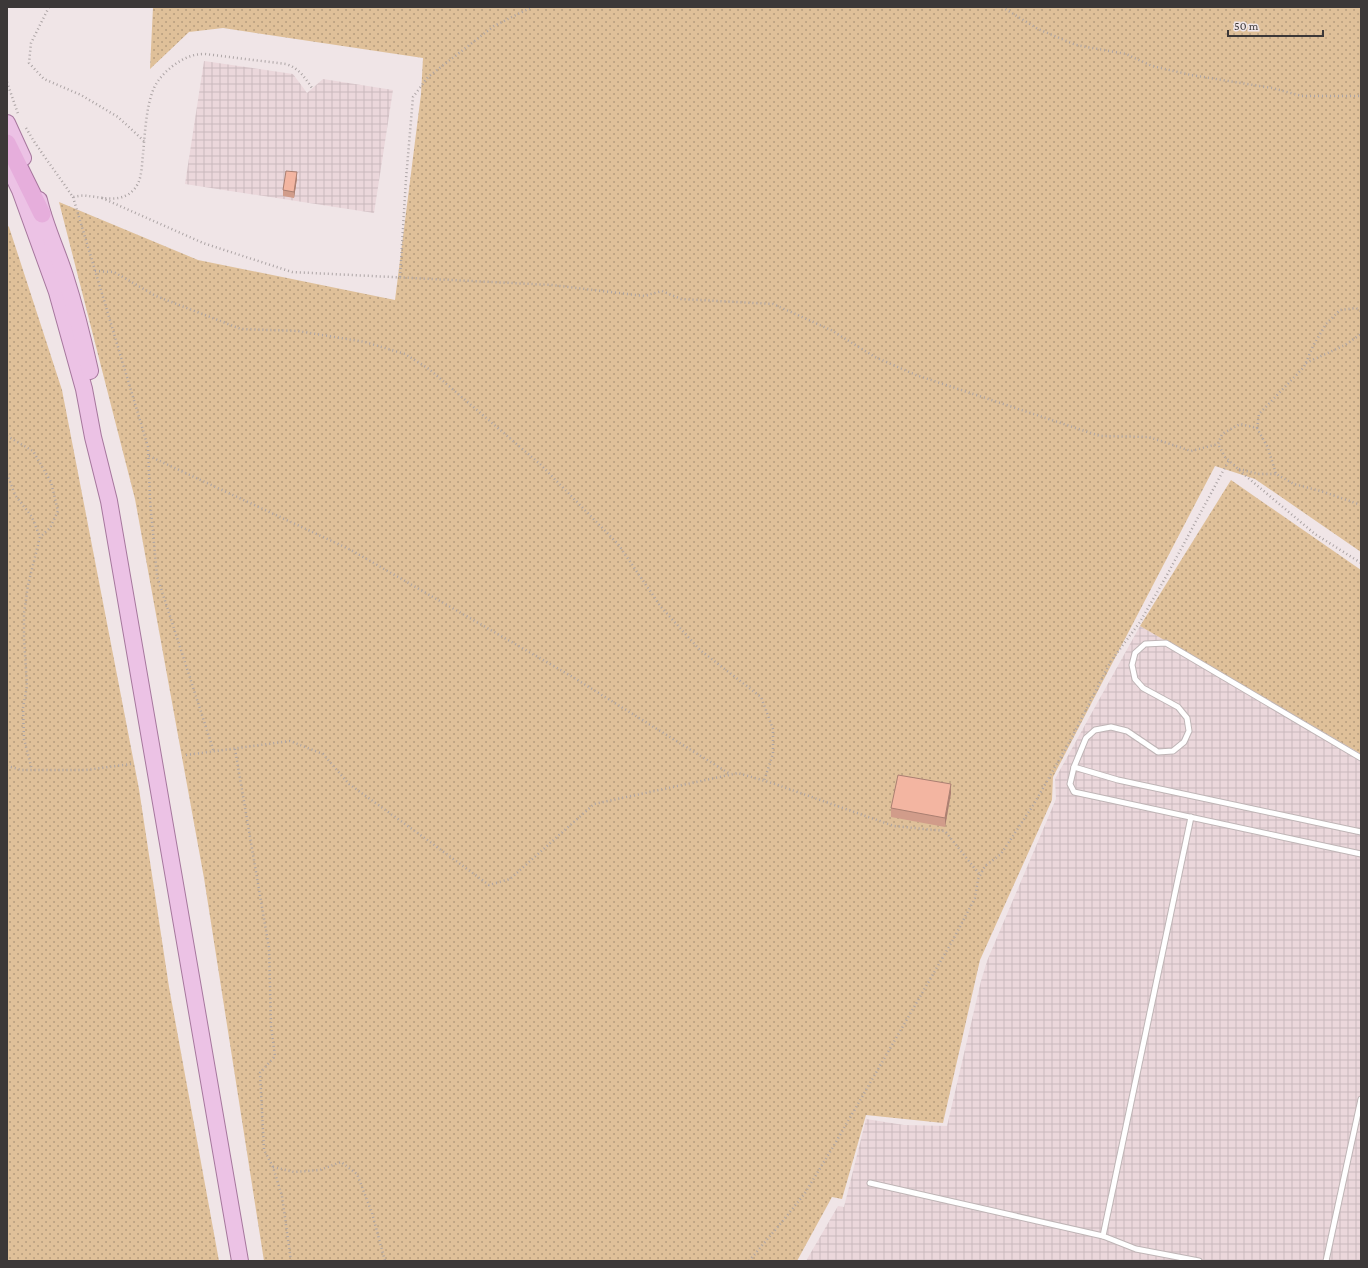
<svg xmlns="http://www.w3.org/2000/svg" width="1368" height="1268" font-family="'Crimson Pro',serif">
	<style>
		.industrial { fill: url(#industrial-grid) }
		.grass { fill: url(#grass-dots) }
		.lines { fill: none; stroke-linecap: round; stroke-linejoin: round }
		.service-casing { stroke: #bfb5b6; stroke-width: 7 }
		.primary-casing { stroke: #a6779d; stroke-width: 18 }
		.trunk-casing { stroke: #a6779d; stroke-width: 19 }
		.path { stroke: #aca4a5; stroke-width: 2.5; stroke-dasharray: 1 3; stroke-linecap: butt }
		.service { stroke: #fff; stroke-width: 5 }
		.primary { stroke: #ecc2e5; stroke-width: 16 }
		.trunk { stroke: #e6aedc; stroke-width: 17 }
		.wall { fill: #d19c8a }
		.shaded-wall { fill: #aa7f71 }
		.building { fill: #f3b5a1; stroke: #aa7f71 }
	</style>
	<defs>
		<pattern id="industrial-grid" width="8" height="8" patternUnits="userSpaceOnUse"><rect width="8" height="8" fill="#ebd7db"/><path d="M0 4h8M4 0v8" fill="none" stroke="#cab9bd"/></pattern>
		<pattern id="grass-dots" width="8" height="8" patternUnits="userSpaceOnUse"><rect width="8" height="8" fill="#dfc099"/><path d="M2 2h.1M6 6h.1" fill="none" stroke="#b69d7e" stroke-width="1.8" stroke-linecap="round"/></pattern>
	</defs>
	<rect width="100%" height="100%" fill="#f0e5e7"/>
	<g class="industrial">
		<path d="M204,61L293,74L307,93L323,79L393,90L374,213L185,184Z"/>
		<path d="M1140,626L1361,754V1261H806L838,1206L844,1207L866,1119L904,1125L947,1126L981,981L987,961L1056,799L1055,779Z"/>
	</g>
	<g class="grass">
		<path d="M153,7H1361V552L1255,479L1215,466L1053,777L1052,800L980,960L943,1123L866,1115L842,1199L832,1197L797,1261H264L204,878L135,499L59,202L198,260L395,300L421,94L423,58L223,28L189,32L150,69Z"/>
		<path d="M7,225L9,227L62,390L139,789L169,987L219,1261H7Z"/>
		<path d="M1231,480L1361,570V754L1140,626Z"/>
	</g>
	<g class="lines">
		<defs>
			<g id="service">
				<path d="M1074,767L1086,738L1095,730L1111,727L1127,731L1158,752L1173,751L1184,742L1189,731L1187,718L1178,707L1143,688L1135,679L1132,665L1135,653L1145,644L1166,643L1361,758"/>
				<path d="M1191,817L1103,1236L1136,1249L1199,1261"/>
				<path d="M1361,832L1118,780L1074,767L1070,784L1074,792L1361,854"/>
				<path d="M870,1183L1103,1236"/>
				<path d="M1326,1261L1361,1099"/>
			</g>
			<g id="primary">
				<path d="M7,123L23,158"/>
				<path d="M7,163L20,190L57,292L84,389L93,437L109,501L240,1261"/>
				<path d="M39,200C45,226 57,251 65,276C75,307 83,339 90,371"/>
			</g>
			<path id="trunk" d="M7,143L42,214"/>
		</defs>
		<use href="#service" class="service-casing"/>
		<use href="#primary" class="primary-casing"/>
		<use href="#trunk" class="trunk-casing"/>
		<g class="path">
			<path d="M49,7L31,43L29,63L44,79L81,95L118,117L144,141"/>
			<path d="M1002,7L1038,29L1076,45L1126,54L1152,66L1191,75L1272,88L1302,96H1361"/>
			<path d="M7,82L18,114"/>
			<path d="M26,128L35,143L73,197C78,196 83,195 88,196C99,197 114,201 125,196C131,194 137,187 139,181C142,173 142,163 143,154C145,134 146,106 154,88C158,79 166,71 174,65C184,58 192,54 205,54L286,64C299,68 305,78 312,88"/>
			<path d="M73,197L148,447L150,500L157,576L214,752"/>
			<path d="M102,198L203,243L292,272L552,285L644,296L662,291L681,299L773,304L831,330L875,357L916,375L1100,436L1149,437L1191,451L1218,444"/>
			<path d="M95,271L114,272L156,296L241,329L298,331L365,342L405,354L429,369L540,464L618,544L661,607L700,650L761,697L773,729V754L764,781"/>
			<path d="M400,277L406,179L413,97L428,77L494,26L532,7"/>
			<path d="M1306,363L1345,345L1361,334"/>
			<path d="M1257,428L1259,414L1304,367L1313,346L1326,324L1340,310L1356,308L1361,311"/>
			<path d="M7,436L33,451L51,482L58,511L50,528L40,537"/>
			<path d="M149,456L351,550L571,676L730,774"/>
			<path d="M1239,469L1258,474H1276"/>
			<path d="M7,474L15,495L32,517L40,537L28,585L24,614V638L27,686L23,708L24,739L32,770"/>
			<path d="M1361,505L1324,492L1294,484L1276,474L1268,448L1257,428L1240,424L1222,434L1218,444L1225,457L1247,477L1315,534L1361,563"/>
			<path d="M235,749L269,948L271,1026L275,1056L260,1073L264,1150L273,1167L282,1196L291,1261"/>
			<path d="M186,755L290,741L323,754L349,784L426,839L489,885L510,879L594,804L738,773L772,783L894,826L945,831L980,875"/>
			<path d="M7,766L22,770H86L131,764"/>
			<path d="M273,1167L294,1172L320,1170L341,1162L357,1174L372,1213L385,1261"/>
			<path d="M749,1261L786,1217L805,1193L833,1147L954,938L975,898L978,879L985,866L1001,854L1034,804L1071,739L1111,661L1140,622L1167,575L1229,460"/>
		</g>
		<use href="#service" class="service"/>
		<use href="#primary" class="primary"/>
		<use href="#trunk" class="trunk"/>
	</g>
	<g class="wall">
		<path d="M297,178L294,198L283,196V190Z"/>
		<path d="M951,793L945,827L891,817V808Z"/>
	</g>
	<g class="shaded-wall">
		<path d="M297,172V178L294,198V192Z"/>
		<path d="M951,784V793L945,827V818Z"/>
	</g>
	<g class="building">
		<path d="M286,171L297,172L294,192L283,190Z"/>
		<path d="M898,775L951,784L945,818L891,808Z"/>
	</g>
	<rect width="1368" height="1268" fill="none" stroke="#3c3838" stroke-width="16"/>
	<path d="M1228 30v6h95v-6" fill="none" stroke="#3c3838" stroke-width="2"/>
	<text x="1234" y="30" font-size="12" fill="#3c3838" stroke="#f0e5e7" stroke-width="3" paint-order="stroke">50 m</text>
</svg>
